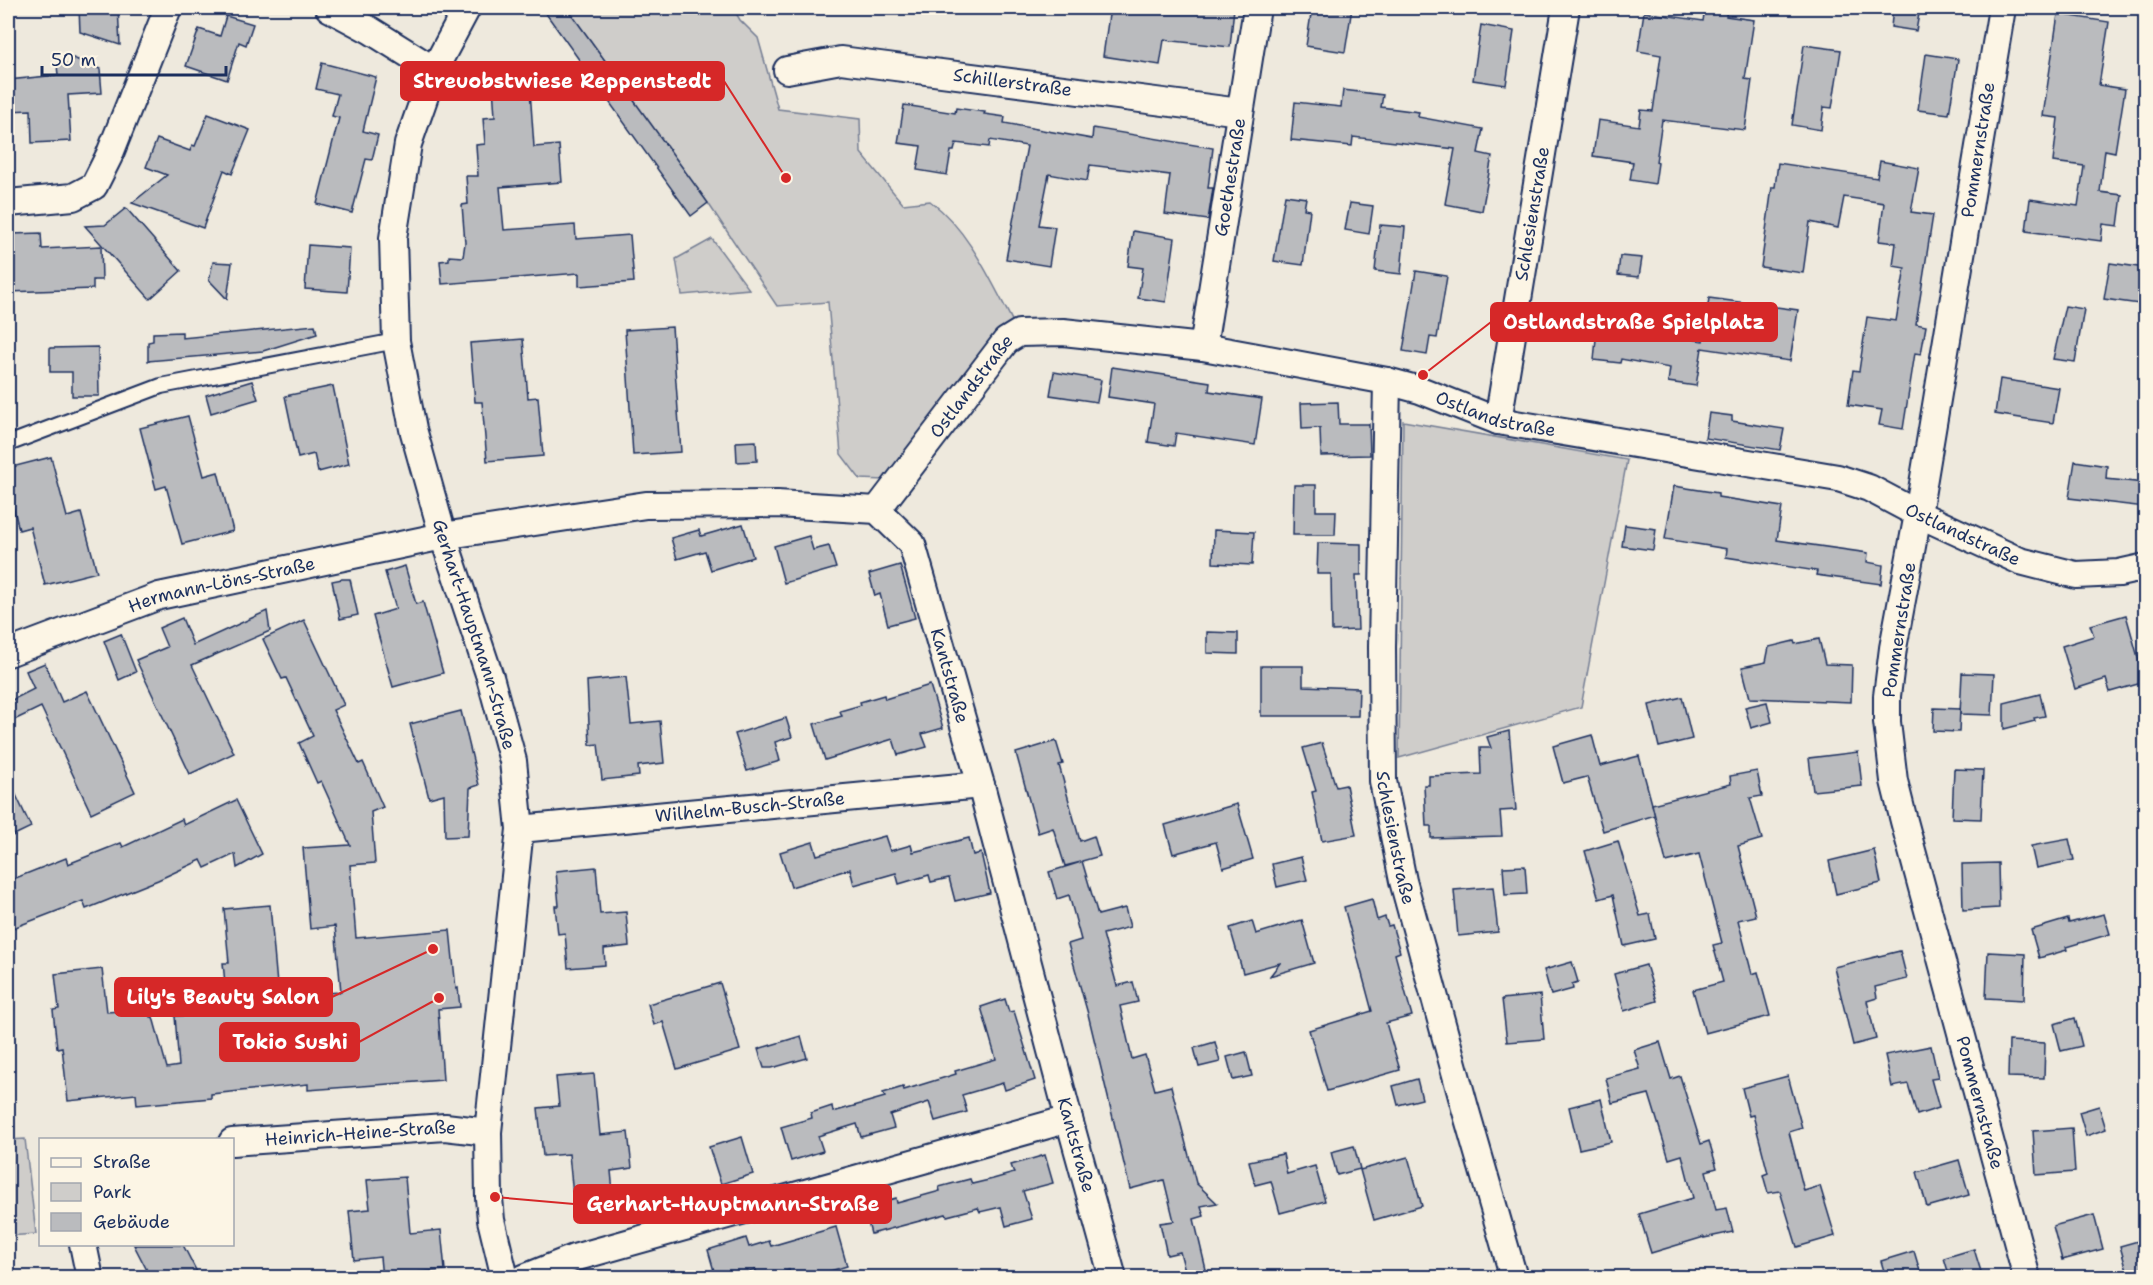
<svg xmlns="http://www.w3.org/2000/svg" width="2153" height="1285" font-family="'Shantell Sans',sans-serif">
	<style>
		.green { fill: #cfcdca; stroke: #757e94; stroke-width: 1.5 }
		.building { fill: #babbbe; stroke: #1b2f5e; stroke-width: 1.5 }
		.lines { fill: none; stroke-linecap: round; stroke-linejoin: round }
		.lane-casing { stroke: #1b2f5e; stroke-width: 18 }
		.street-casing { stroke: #1b2f5e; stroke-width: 30 }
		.lane { stroke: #fcf5e5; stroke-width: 14 }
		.street { stroke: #fcf5e5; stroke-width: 26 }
		.labels { text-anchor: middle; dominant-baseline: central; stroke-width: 4.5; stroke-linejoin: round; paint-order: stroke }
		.street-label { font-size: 18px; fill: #1b2f5e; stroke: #fcf5e5 }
		.leader { fill: none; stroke: #d62828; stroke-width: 2 }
		.callout-dot { fill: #d62828; stroke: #fcf5e5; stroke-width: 2 }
		.callout { fill: #d62828; stroke: #d62828; stroke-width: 2 }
		.callout-label { font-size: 20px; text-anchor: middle; font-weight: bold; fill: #fff }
	</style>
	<rect width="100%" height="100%" fill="#eee9dd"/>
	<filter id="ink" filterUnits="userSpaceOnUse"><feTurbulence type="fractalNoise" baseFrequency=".0167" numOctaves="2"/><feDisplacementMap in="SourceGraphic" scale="12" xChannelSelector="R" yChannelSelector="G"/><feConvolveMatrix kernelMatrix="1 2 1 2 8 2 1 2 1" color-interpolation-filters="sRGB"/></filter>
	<g filter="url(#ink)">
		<g class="green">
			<path d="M567,8H733L740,20L758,38L778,109L860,119L861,153L903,204L930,201C970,231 992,283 1015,326L885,480L860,479L841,454L828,302L777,306L708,203Z"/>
			<path d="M712,239L749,289L682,295L676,259Z"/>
			<path d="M1403,421L1627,460L1581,707L1399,758Z"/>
			<path d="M25,1139L36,1234L8,1236V1140Z"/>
		</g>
		<g class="building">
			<path d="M79,8H118L120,45L80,32Z"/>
			<path d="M542,8H567L708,203L691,216Z"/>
			<path d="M1110,8H1234L1230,47L1164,40L1160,65L1103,56Z"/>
			<path d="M1312,8H1352L1345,52L1306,46Z"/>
			<path d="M1705,8H1727L1726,16L1754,20L1745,79L1752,80L1745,130L1662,120L1656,162L1658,163L1655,184L1630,180L1633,162L1593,156L1598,120L1639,126L1641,110L1653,111L1661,55L1638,51L1644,12L1703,21Z"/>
			<path d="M1893,8H1920L1916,31L1891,27Z"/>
			<path d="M2058,14L2109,22L2099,85L2125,89L2115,152L2105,150L2100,192L2122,195L2118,226L2103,224L2101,241L2026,231L2030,199L2078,206L2084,166L2053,162L2058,118L2043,116Z"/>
			<path d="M226,16L253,24L246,45L239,42L227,80L186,66L199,29L220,36Z"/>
			<path d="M1481,25L1514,31L1506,85L1473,80Z"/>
			<path d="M1804,45L1841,50L1832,108L1824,107L1821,130L1792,125Z"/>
			<path d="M1926,54L1958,59L1949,114L1918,110Z"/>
			<path d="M73,58L100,69L102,93L68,95L71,141L32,143L31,110L8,111V80L58,75L57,65H72Z"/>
			<path d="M322,63L376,77L363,131L378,135L372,160L366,159L352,213L317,204L339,118L332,116L338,94L316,89Z"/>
			<path d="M521,79L522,91L530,90L534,147L559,145L562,182L500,187L504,230L575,225L576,239L630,235L634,282L579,286V273L442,284L440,261L449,260V256L463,257L465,243L462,205L468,204L466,176H478L476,145L485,144L483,118L495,117L493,86H500V81Z"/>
			<path d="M1343,90L1383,95L1381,107L1419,112L1418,117L1483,129L1478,153L1492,156L1482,211L1445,204L1455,149L1353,137L1352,146L1291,140L1295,102L1341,107Z"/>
			<path d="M904,105L955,113L956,108L985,112L984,114L1005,117L1004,123L1092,139L1093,128L1213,148L1208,188H1213L1208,220L1165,214L1170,175L1090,165L1087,181L1049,174L1039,225L1055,227L1049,266L1006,259L1027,146L990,140L989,147L956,143L954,151H951L947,175L917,170L921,146L898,143Z"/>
			<path d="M208,114L250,130L232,174L224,170L203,228L132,203L167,175L146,167L157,139L190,151L192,145L195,146Z"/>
			<path d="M1880,161L1919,168L1911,212L1933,215L1916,324L1926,326L1921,354L1915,353L1903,429L1879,425L1882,410L1848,405L1853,370L1859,371L1867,317L1896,321L1905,268L1893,266L1896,243L1879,241L1884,203L1844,197L1838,228L1810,222L1803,273L1761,267L1772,187H1775L1778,163L1877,178Z"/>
			<path d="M1285,195L1306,198L1304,209L1310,210L1303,265L1274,261Z"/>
			<path d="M1350,203L1373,206L1369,234L1345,230Z"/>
			<path d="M126,208L181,271L150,299L85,226L105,225Z"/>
			<path d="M1380,225L1405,227L1401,274L1375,271Z"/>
			<path d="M1133,231L1175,238L1166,302L1138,298L1143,268L1128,266Z"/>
			<path d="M41,233L42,249L101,246L102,280H93V289L8,292V260H13L12,234Z"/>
			<path d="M308,245L350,248L347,292L305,289Z"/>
			<path d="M1620,256L1642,258L1639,277L1618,275Z"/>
			<path d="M213,262L232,263L227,299L209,280Z"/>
			<path d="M2110,263L2145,268L2139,304L2104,299Z"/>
			<path d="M1416,271L1447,276L1437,338L1430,337L1427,355L1403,351Z"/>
			<path d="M1709,298L1798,310L1790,361L1702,348L1696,386L1668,382L1670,368L1621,359L1620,363L1594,360L1596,339L1562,335L1565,303L1627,311L1624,329L1703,341Z"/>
			<path d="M2065,306L2084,309L2075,362L2053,359Z"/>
			<path d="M315,325L317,334L263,351L148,361V342L153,341V333L182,332V338Z"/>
			<path d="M672,327L681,452L633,455L625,330Z"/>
			<path d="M523,339L528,398L538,397L543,456L487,461L482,402H475L470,343Z"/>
			<path d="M98,347L99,396H72V372H50V348Z"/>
			<path d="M1112,367L1210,382L1209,391L1262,399L1255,445L1176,433L1174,446L1148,442L1154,404L1108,397Z"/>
			<path d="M1054,372L1101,380L1097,402L1050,395Z"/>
			<path d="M2000,379L2059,388L2053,423L1995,414Z"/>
			<path d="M252,381L258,399L211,413L206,395Z"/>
			<path d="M333,386L349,464L318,472L314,454L298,458L285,396Z"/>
			<path d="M1338,402L1339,424H1369L1370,455L1321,456L1320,428L1302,429L1301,403Z"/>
			<path d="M1709,413L1732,416V421L1784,429L1780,450L1705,438Z"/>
			<path d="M188,416L204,476L218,472L233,531L182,544L166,486L156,489L140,428Z"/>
			<path d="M756,441L757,461L737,462L736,442Z"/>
			<path d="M51,457L67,517L81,513L97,572L45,585L30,527L19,530L8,485V468Z"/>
			<path d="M2075,461L2107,466L2106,479L2145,483V507L2069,498Z"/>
			<path d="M1294,485H1316V511H1336L1335,535H1293Z"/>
			<path d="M1674,486L1718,493V497L1782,507L1777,540L1868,553L1867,562L1883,565L1881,584L1816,575L1817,571L1726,557L1727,549L1665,539Z"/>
			<path d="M743,524L753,557L711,570L705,551L677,559L671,538L699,530L701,536Z"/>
			<path d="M1625,525L1656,529L1653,550L1622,546Z"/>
			<path d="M1214,530L1254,532L1252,565L1213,563Z"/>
			<path d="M809,536L813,550L829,546L836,568L784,583L774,546Z"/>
			<path d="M1318,543L1361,544V575H1356L1358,630L1332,631L1331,574H1317Z"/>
			<path d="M900,565L915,618L888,625L880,594L875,596L869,574Z"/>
			<path d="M405,566L416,604L423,602L443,673L393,687L373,616L396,609L385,572Z"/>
			<path d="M342,579H350L358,615L340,619L332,581Z"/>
			<path d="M267,611L270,631L192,665L234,753L190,774L136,660L167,647L159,628L182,618L193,645Z"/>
			<path d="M2126,615L2145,682L2110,692L2106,679L2075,689L2062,646L2094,636L2090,625Z"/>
			<path d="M304,620L344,705L333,710L359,764L363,762L383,807L371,812L375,863L350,865L356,938L450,930L456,989L458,988L460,1007L438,1009L443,1080L308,1090V1084L211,1094V1098L137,1105L136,1094L68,1101L62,1047L57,1048L53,1010L59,1009L55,974L102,969L107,1012L150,1009L151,1017H153L167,1068L179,1066L175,1016L228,1013L223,963H229L224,909L270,905L278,996L341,992L335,926L310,929L303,848L350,845L321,781L317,783L299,743L313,736L286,678L282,679L263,639Z"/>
			<path d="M1207,632L1238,633V654L1207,653Z"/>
			<path d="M121,634L136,672L119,680L104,641Z"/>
			<path d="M1819,639L1825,664L1852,665L1851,702L1750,698L1742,667L1766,662L1769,647L1794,641L1795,644Z"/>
			<path d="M45,663L62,702L87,691L135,792L91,813L41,707L8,723V702L34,689L26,671Z"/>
			<path d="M1261,666H1303V686L1359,688L1358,716H1261Z"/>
			<path d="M1962,673L1994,674L1992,715L1960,714Z"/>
			<path d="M626,677L631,724L660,721L664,763L638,766L639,776L602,780L598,744L590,745L587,681Z"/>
			<path d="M930,685L943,728L922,734L927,747L898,755L893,739L825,760L814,724L842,716L840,711L861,705L860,702L884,695L885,699Z"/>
			<path d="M2040,694L2045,716L2034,718L2035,721L2004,729V703Z"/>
			<path d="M1682,697L1692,739L1659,747L1649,705Z"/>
			<path d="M1767,702L1772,722L1751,728L1745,707Z"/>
			<path d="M1934,708L1960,709L1959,732L1933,731Z"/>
			<path d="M461,711L479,785L470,788L468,836L445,837L444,794L429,798L410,724Z"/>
			<path d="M786,718L792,737L775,742L780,761L747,771L735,734Z"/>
			<path d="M1509,731L1516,810L1500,811L1502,836L1431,838V826H1426L1424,785H1429V776L1481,774L1480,748H1491L1487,737Z"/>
			<path d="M1592,735L1600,766L1639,756L1655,815L1603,831L1587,777L1563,783L1553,746Z"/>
			<path d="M1056,741L1063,764L1059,765L1080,841L1094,836L1100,856L1082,861L1098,915L1125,908L1130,927L1103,934L1117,986L1133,982L1138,1002L1120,1006L1132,1059L1145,1055L1155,1090L1171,1086L1196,1183L1217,1203L1201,1206L1204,1216L1194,1219L1208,1278H1187L1180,1252L1167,1255L1160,1223L1174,1221L1164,1180L1130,1189L1088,1014L1068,944L1081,940L1069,895L1057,899L1049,872L1081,862L1065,866L1053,828L1038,833L1016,753Z"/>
			<path d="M1322,743L1336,787L1346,785L1356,835L1322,841L1312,792L1316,791L1303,748Z"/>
			<path d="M1858,752L1862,786L1813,791L1809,758Z"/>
			<path d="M1954,769L1983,770L1981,819L1952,818Z"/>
			<path d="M1757,771L1762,796L1750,798L1762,839L1738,846L1756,916L1738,920L1752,974L1758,972L1770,1016L1705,1033L1693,990L1723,982L1713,945L1722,943L1699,854L1666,862L1652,804L1731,784L1730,776Z"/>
			<path d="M8,778L31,827L8,838Z"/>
			<path d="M236,800L262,854L237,868L235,854L205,868L201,860L158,880L86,909L83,901L13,928L8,913V881L66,858L68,864L121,843L123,847L182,819L184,825Z"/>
			<path d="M1237,804L1253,859L1223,868L1216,842L1173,854L1165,825Z"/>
			<path d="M885,836L890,851L911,845L913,852L969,838L973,855L981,853L990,893L955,901L949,878L931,882L929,875L899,884L896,873L854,885L850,869L791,887L780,852L813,842L817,855Z"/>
			<path d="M2069,839L2074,860L2036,868L2031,846Z"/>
			<path d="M1618,841L1640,916L1650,914L1655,939L1624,946L1613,895L1599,899L1585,851Z"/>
			<path d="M1874,850L1881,883L1836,894L1829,861Z"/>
			<path d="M1301,857L1307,880L1277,887L1272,864Z"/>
			<path d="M1998,863L1999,908L1963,910L1962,864Z"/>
			<path d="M1525,866L1527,894L1505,895L1503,867Z"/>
			<path d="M596,867L600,914L626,912L629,946L604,949L605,965L568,968L565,933L558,934L555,906H559L556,871Z"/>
			<path d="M1493,887L1498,932L1458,936L1454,890Z"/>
			<path d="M1372,899L1377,920L1385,917L1388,926L1392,925L1400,952L1395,954L1412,1016L1386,1023L1400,1070L1327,1091L1309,1030L1372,1011L1344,907Z"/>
			<path d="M2104,914L2110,934L2066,947L2067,950L2039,958L2031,930L2068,919L2069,923Z"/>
			<path d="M1302,920L1314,963L1270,976L1280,963L1243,973L1230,928L1252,921L1256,934Z"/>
			<path d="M1900,951L1907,979L1875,987L1877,998L1867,1001L1876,1039L1853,1045L1834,967Z"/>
			<path d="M1988,952L2025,954L2024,1000L1986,998Z"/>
			<path d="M1572,962L1578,982L1572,984L1573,989L1551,995L1544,970Z"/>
			<path d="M1646,965L1657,1001L1624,1011L1614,974Z"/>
			<path d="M720,983L740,1050L677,1069L663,1022L654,1025L648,1004Z"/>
			<path d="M1540,995L1544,1039L1507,1042L1502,999Z"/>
			<path d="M1005,999L1009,1012L1014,1011L1035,1080L1005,1090L1003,1083L962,1095L967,1112L935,1121L929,1102L890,1115L894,1128L861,1137L857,1124L818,1136L823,1151L791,1161L781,1127L812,1118L811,1113L832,1106L833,1112L885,1097L883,1093L903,1087L904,1090L956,1074L955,1071L996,1059L981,1007Z"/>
			<path d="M2075,1018L2082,1046L2061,1051L2054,1024Z"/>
			<path d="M801,1036L807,1058L772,1068H764L758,1049Z"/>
			<path d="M2009,1041L2045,1043L2044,1078L2008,1077Z"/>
			<path d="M1215,1042L1220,1062L1199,1067L1194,1048Z"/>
			<path d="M1660,1042L1671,1079L1680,1076L1701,1144L1709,1141L1717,1168L1706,1171L1716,1210L1727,1208L1733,1232L1704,1238V1237L1651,1253L1639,1214L1693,1198L1682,1155L1669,1159L1649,1094L1612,1103L1606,1078L1640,1069L1634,1050Z"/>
			<path d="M1931,1046L1938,1078L1931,1079L1939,1108L1917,1115L1908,1084L1892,1087L1885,1055Z"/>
			<path d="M1246,1052L1252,1076L1233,1080L1227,1057Z"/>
			<path d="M594,1074L600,1135L628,1132L632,1168L611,1171L613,1192L573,1196L569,1154L543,1156L538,1108L559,1106L556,1077Z"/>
			<path d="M1788,1076L1802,1128L1789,1132L1804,1191L1820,1186L1835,1236L1797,1247L1780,1191L1768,1193L1763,1175L1768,1173L1753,1115L1749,1116L1742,1088Z"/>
			<path d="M1417,1079L1422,1099L1398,1105L1393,1086Z"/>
			<path d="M1601,1099L1611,1142L1579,1149L1569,1107Z"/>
			<path d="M2099,1106L2106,1129L2086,1136L2079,1112Z"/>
			<path d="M2072,1128L2075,1172L2036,1175L2033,1131Z"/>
			<path d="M742,1137L753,1174L721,1184L709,1147Z"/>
			<path d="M1354,1146L1360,1169L1337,1175L1331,1152Z"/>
			<path d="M1283,1154L1287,1174L1315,1166L1325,1201L1280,1213L1271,1181L1255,1185L1249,1161Z"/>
			<path d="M1045,1155L1053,1183L1023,1191L1032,1219L1006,1226L1001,1207L980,1212L978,1208L947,1216L946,1214L871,1234L864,1207L896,1198L897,1203L940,1191L939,1187L970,1179L972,1184L993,1179L1014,1173L1011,1165Z"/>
			<path d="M1408,1157L1422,1206L1374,1220L1360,1170Z"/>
			<path d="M1959,1160L1969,1195L1927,1207L1917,1172Z"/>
			<path d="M405,1177L410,1233L441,1230L445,1270L419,1272L420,1278H382L380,1257L354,1260L349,1211L370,1209L367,1180Z"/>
			<path d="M2094,1215L2103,1249L2062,1260L2053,1226Z"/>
			<path d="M836,1227L847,1266L807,1278H791L789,1270L765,1278H758L756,1270L729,1278H716L708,1250L746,1238L749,1247L769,1241L771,1246Z"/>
			<path d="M2145,1239V1273L2129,1278L2120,1246Z"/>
			<path d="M134,1245H183L200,1278H151Z"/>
			<path d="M1974,1249L1983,1278H1950L1944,1258Z"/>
			<path d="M1914,1251L1922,1278H1886L1881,1261Z"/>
		</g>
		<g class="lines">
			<defs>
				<path id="lane" d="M8,444L161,386L396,341"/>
				<g id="street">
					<path d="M329,8L370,30L434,70"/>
					<path id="s1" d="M467,8L434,70L408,144L393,238L396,341L413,429L443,536L490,677L513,761L520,829L488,1132L489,1198L491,1220L505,1278"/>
					<path id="s2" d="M2002,8L1918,514L1893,648L1887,696V722L1894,781L1904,821L2027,1278"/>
					<path id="s3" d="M787,70L841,60L1240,112"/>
					<path d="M8,203L73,197L94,186L109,156L168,8"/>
					<path id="s4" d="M1203,347L1257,8"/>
					<path id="s5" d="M1387,381L1382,647L1383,781L1403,881L1465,1108L1514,1278"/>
					<path id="s6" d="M1498,421L1566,8"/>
					<path id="s7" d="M877,510L1006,341L1019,333L1063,332L1203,347L1387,381L1420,390L1498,421L1838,478L1869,488L1918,514L2020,561L2076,575L2119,573L2146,567"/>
					<path id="s8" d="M8,653L159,596L443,536L646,505L777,504L877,510L912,544L981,785L1069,1119L1113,1278"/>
					<path id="s9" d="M520,829L981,785"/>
					<path id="s10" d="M232,1142L445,1127L488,1132"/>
					<path d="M83,1244L90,1278"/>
					<path d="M524,1278L574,1258L1069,1119"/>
				</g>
			</defs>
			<use href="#lane" class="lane-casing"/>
			<use href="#street" class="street-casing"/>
			<use href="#lane" class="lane"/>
			<use href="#street" class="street"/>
		</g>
	</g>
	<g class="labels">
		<g class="street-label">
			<text stroke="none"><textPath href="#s3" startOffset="228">Schillerstraße</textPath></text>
			<text transform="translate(1978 150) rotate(-81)">Pommernstraße</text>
			<text stroke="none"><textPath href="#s4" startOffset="172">Goethestraße</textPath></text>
			<text stroke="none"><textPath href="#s6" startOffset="210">Schlesienstraße</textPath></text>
			<text stroke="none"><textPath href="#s7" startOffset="156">Ostlandstraße</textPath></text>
			<text stroke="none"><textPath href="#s7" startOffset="714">Ostlandstraße</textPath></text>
			<text stroke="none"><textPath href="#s7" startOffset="1200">Ostlandstraße</textPath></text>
			<text stroke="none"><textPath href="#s8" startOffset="225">Hermann-Löns-Straße</textPath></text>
			<text transform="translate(1899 630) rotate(-81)">Pommernstraße</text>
			<text stroke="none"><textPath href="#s1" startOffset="651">Gerhart-Hauptmann-Straße</textPath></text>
			<text stroke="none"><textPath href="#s8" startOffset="1074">Kantstraße</textPath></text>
			<text stroke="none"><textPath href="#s9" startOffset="231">Wilhelm-Busch-Straße</textPath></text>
			<text stroke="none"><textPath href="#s5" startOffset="458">Schlesienstraße</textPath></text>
			<text stroke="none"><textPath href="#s2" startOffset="1116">Pommernstraße</textPath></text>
			<text stroke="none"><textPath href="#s10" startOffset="129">Heinrich-Heine-Straße</textPath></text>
			<text stroke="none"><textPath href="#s8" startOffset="1560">Kantstraße</textPath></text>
		</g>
	</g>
	<path class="leader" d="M786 178L724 81M1423 375L1491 322M433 949L332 997M439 998L359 1042M495 1197L574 1204"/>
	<g class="callout-dot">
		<circle cx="786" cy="178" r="6"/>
		<circle cx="1423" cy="375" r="6"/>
		<circle cx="433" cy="949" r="6"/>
		<circle cx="439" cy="998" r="6"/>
		<circle cx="495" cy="1197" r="6"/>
	</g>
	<g class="callout">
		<rect x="401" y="62" width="323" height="38" rx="6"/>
		<rect x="1491" y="303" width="286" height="38" rx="6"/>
		<rect x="115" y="978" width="217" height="38" rx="6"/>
		<rect x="220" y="1023" width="139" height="38" rx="6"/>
		<rect x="574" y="1185" width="317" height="38" rx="6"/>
	</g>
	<g class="callout-label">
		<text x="562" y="88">Streuobstwiese Reppenstedt</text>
		<text x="1634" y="329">Ostlandstraße Spielplatz</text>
		<text x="223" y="1004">Lily's Beauty Salon</text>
		<text x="290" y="1049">Tokio Sushi</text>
		<text x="733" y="1211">Gerhart-Hauptmann-Straße</text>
	</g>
	<rect width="2153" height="1285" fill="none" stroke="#fcf5e5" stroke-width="30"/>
	<rect x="15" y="15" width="2123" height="1255" fill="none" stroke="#1b2f5e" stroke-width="2" filter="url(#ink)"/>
	<rect x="39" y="1138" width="195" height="108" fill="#fcf5e5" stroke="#a2a6af" stroke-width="1.5"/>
	<rect x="51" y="1158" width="30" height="9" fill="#fcf5e5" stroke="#a2a6af" stroke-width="1.5"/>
	<text x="93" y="1168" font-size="18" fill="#1b2f5e">Straße</text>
	<rect x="51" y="1183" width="30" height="18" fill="#cfcdca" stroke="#a2a6af" stroke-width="1.5"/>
	<text x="93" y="1198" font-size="18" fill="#1b2f5e">Park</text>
	<rect x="51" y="1213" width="30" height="18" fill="#babbbe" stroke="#a2a6af" stroke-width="1.5"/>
	<text x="93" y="1228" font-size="18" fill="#1b2f5e">Gebäude</text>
	<path d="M42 66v9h184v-9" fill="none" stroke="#1b2f5e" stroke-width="3"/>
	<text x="51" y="66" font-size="18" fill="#1b2f5e" stroke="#fcf5e5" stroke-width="4.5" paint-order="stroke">50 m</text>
</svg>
